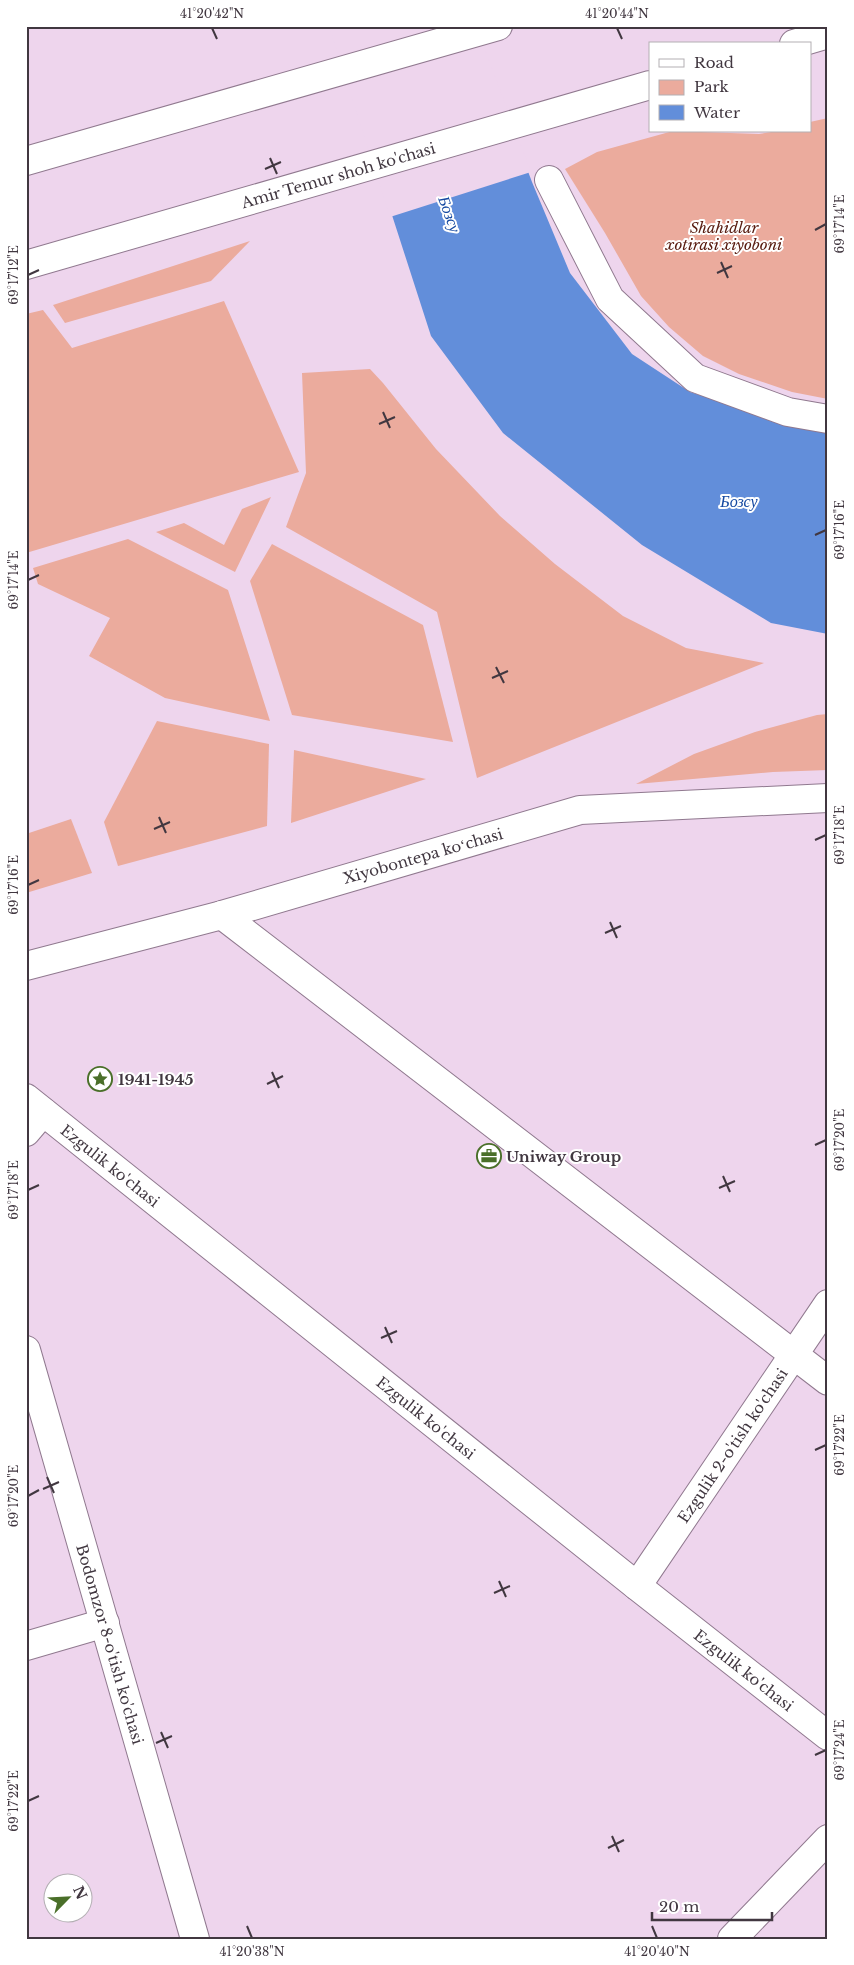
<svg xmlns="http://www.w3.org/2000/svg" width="854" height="1965" font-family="'Libre Baskerville',serif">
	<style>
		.green { fill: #ebab9d }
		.water { fill: #628eda }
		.pier { fill: #eed5ed }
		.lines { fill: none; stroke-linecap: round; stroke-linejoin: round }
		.street-casing { stroke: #90798f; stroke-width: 30 }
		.secondary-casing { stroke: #90798f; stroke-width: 30 }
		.primary-casing { stroke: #90798f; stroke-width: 30 }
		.street { stroke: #fff; stroke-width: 28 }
		.secondary { stroke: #fff; stroke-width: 28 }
		.primary { stroke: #fff; stroke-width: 28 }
		.ticks { fill: none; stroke: #413740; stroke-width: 2 }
		.labels { text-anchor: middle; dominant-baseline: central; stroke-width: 4; stroke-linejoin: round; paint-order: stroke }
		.street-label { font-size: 15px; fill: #413740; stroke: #fff }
		.park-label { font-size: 15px; font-style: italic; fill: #581b0f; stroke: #fff }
		.poi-label { font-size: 15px; font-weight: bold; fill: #413740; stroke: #fff; text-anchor: start }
		.water-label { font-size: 16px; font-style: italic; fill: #1549a1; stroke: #fff }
		.neatline { fill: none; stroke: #413740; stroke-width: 2 }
		.ticks-label { font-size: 12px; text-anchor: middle; fill: #413740 }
	</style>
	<rect width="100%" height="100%" fill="#eed5ed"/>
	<g class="green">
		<path d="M828,118V399L792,392L739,374L703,356L669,327L641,296L605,233L565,169L597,152L673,131L759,134L777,131H810V122Z"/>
		<path d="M250,241L211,281L65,323L53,305Z"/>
		<path d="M224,301L299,472L26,553V314L43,310L72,348Z"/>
		<path d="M370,369L383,383L436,449L500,516L555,564L623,616L686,648L764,663L477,778L437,612L286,527L306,473L302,373Z"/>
		<path d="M271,497L235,572L156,532L184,523L224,545L242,509Z"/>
		<path d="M128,539L228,590L270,721L165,698L89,656L110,618L38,584L33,568Z"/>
		<path d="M272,544L423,625L453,742L292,715L250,581Z"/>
		<path d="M828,714V770L773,772L636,784L694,754L755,732L817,715Z"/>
		<path d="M157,721L269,744L267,826L118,866L104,822Z"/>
		<path d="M294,750L426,779L291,823Z"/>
		<path d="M71,819L92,873L26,893V834Z"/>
	</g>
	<path class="water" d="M331,26H473L532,182L570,273L632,354L690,392L803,428L828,433V634L771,623L642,545L503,433L431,336Z"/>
	<path class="pier" d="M329,26H476L531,172L390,217Z"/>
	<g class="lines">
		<defs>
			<g id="street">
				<path d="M549,180L610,299L695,378L788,412L828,419"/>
				<path d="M222,915L828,1381"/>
				<path d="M26,1132L43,1112"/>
				<path id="s1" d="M26,1350L195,1939"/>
				<path id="s2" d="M637,1586L828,1304"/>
				<path d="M26,1646L105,1623"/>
			</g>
			<g id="secondary">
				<path d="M26,966L222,915L580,810L828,798"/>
				<path id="s3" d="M26,1098L637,1586L828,1736"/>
				<path d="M732,1939L828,1839"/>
			</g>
			<g id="primary">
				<path d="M794,44L828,34"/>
				<path d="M26,161L498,26"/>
				<path id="s4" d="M26,265L650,85"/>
			</g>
		</defs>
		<use href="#street" class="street-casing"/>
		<use href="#secondary" class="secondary-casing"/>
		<use href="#primary" class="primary-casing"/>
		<use href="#street" class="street"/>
		<use href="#secondary" class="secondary"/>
		<use href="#primary" class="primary"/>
	</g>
	<path class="ticks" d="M212,28L217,39M617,28L622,39M270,158L277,174M265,169L281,162M815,230L826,224M721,262L728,278M717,273L732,266M28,275L39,270M383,412L390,428M379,424L395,417M815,535L826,530M28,580L39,575M496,667L504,683M492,678L508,671M159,817L166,833M154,829L170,822M815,840L826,835M28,885L39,880M610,922L617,938M605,933L621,926M272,1072L279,1088M267,1084L283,1076M815,1145L826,1140M723,1176L730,1192M719,1188L735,1181M28,1190L39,1185M385,1327L392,1343M381,1338L397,1331M815,1450L826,1445M47,1477L54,1493M43,1489L59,1482M28,1496L39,1490M499,1581L506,1597M494,1593L510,1586M161,1732L168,1748M156,1743L172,1736M815,1755L826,1750M28,1801L39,1796M612,1836L619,1852M608,1848L624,1840M247,1926L252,1938M652,1926L657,1938"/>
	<defs>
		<symbol id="sight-ring" viewBox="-11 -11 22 22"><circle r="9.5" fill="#fff" stroke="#4a6f29" stroke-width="1.5"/><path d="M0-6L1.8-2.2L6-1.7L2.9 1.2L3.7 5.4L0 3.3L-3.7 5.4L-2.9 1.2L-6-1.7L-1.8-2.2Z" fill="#4a6f29"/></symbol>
		<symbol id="office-ring" viewBox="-11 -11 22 22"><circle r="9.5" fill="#fff" stroke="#4a6f29" stroke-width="1.5"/><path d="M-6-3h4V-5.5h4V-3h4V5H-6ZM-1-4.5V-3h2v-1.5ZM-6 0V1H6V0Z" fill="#4a6f29"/></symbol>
	</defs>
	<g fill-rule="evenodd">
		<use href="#sight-ring" x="86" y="1065" width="28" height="28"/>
		<use href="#office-ring" x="475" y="1142" width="28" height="28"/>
	</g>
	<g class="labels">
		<g class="street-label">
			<text stroke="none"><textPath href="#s4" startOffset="325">Amir Temur shoh ko'chasi</textPath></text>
			<text transform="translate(423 856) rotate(-16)">Xiyobontepa koʻchasi</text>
			<text stroke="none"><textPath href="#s3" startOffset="108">Ezgulik ko'chasi</textPath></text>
			<text stroke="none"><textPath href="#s3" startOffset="512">Ezgulik ko'chasi</textPath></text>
			<text stroke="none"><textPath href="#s2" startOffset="170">Ezgulik 2-o'tish ko'chasi</textPath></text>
			<text stroke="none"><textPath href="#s1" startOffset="306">Bodomzor 8-o'tish ko'chasi</textPath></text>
			<text stroke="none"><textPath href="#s3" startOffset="918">Ezgulik ko'chasi</textPath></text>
		</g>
		<g class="park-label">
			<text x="724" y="227">Shahidlar<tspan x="724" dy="17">xotirasi xiyoboni</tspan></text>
		</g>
		<g class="poi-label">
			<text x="118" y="1079">1941-1945</text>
			<text x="506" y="1156">Uniway Group</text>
		</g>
		<g class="water-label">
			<text transform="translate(450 214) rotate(70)">Бозсу</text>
			<text x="739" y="501">Бозсу</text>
		</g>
	</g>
	<rect width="854" height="1965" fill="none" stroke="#ffffff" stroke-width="55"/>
	<rect x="649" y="42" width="162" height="90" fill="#ffffff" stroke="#b3afb3"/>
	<rect x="659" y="59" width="25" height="8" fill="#ffffff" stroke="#b3afb3"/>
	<text x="694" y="68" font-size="15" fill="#413740">Road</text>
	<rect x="659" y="80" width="25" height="15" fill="#ebab9d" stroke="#b3afb3"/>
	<text x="694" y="92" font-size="15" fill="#413740">Park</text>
	<rect x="659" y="105" width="25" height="15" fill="#628eda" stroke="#b3afb3"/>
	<text x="694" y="118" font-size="15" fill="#413740">Water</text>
	<g transform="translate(68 1898) rotate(66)"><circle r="24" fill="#ffffff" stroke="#b3afb3"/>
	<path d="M0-4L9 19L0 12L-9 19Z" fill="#4a6f29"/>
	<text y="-8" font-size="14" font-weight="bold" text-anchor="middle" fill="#413740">N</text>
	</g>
	<path d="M652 1912v8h120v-8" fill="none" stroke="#413740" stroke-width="2.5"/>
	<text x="659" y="1912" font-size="15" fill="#413740" stroke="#ffffff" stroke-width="4" paint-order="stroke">20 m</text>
	<rect x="28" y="28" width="798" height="1910" class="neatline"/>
	<g class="ticks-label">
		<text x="212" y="18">41°20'42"N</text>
		<text x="617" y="18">41°20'44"N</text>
		<text transform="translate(840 224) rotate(-90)" y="4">69°17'14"E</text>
		<text transform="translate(14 275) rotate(-90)" y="4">69°17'12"E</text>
		<text transform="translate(840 530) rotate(-90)" y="4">69°17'16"E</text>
		<text transform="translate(14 580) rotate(-90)" y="4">69°17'14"E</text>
		<text transform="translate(840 835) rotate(-90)" y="4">69°17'18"E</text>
		<text transform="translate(14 885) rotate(-90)" y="4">69°17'16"E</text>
		<text transform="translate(840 1140) rotate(-90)" y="4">69°17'20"E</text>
		<text transform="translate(14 1190) rotate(-90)" y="4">69°17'18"E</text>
		<text transform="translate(840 1445) rotate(-90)" y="4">69°17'22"E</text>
		<text transform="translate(14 1496) rotate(-90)" y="4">69°17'20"E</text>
		<text transform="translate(840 1750) rotate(-90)" y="4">69°17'24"E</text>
		<text transform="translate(14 1801) rotate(-90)" y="4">69°17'22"E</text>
		<text x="252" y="1956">41°20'38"N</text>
		<text x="657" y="1956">41°20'40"N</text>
	</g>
</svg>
